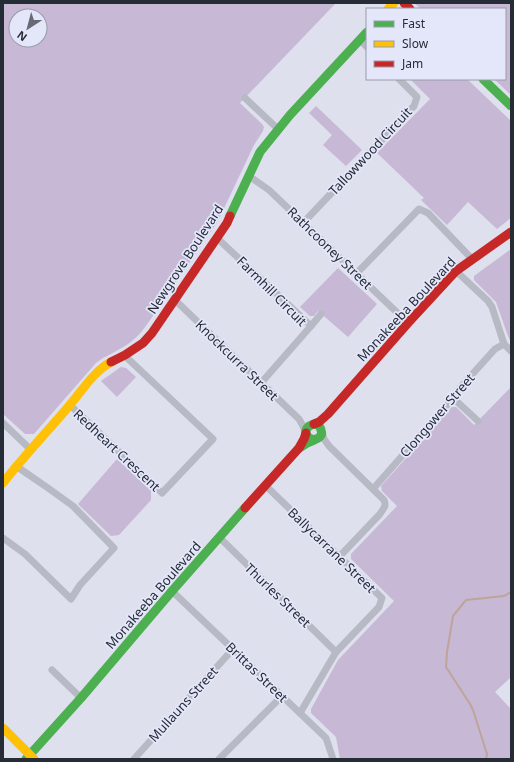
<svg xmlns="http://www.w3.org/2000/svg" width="514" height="762" font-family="'Noto Sans',sans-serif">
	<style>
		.green { fill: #c7b8d5; fill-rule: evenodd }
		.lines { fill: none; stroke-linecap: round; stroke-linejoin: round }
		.stream { stroke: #bea499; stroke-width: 2 }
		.street { stroke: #b7bac5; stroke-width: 7 }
		.fast { stroke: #4caf50; stroke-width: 9 }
		.slow { stroke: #ffc107; stroke-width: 9 }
		.jam { stroke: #c62828; stroke-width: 9 }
		.labels { text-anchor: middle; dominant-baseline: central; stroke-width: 3.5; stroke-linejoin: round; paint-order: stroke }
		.street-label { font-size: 13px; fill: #262c36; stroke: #e4e7fa }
	</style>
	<rect width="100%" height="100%" fill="#dee0ed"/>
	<g class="green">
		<path d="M3,3H336L240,103L262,124L264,127L263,131L254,145L218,221L148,323C140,335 130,344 118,350C110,355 103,357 96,363L34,434H25L3,414ZM16,16H40V40H16Z"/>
		<path d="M414,3H511V95L494,79H505V9H421Z"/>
		<path d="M410,79H467L511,121V218L497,229L468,202L447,225L421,200L424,198L377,153L430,99Z"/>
		<path d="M316,106L362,150L346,166L323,145L332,135L309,113Z"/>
		<path d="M511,249V342L508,336L496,302L474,280V276Z"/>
		<path d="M338,268L377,304L348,337L318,311L314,316H310L300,307Z"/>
		<path d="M121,367L126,368L136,377L117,397L101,381L118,369Z"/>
		<path d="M511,387V677L495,692L511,709V759H340L336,737L311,713V709L338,660L394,601L351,559V554L397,506L382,491L381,486L452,407H456L474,425Z"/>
		<path d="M117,459L151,491V500L119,535L111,536L78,504Z"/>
	</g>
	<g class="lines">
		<path class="stream" d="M486,759L487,754L473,710L470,704L446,667L447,652L453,616L466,600L504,596L511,592"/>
		<g class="street">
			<path d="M360,40L367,47"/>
			<path d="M245,98L278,129"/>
			<path d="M249,176L269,190L408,323"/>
			<path d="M303,223L414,106L417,97L399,79"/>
			<path d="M217,238L311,326L261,383"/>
			<path d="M456,271L488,301L492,307L504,344L511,351"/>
			<path d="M356,274L419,209L428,213L472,259"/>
			<path d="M175,300L299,419L303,426L306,433"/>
			<path d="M311,326L321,314"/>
			<path d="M453,398L478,421"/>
			<path d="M70,405L162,493L213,439L124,355"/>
			<path d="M3,423L30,449"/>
			<path d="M322,432L324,439L329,446L384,500C387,506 383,509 380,514L340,556"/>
			<path d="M266,486L382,598L379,607L336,652L300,713"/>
			<path d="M373,489L453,398L459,389L495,349L504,344"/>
			<path d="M3,538L25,554L71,599L80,585L114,548L73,506L48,488L16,466"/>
			<path d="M220,538L336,652"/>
			<path d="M172,591L326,738L333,759"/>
			<path d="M52,670L81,698"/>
			<path d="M134,759L233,649"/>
			<path d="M219,759L282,696"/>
		</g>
		<g class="fast">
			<path d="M483,79L511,106"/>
			<path d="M230,216L260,152L290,115L367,32"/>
			<path d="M299,448C303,446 306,443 310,442C315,439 324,438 321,430C318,417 299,429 308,437C310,439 312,439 314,440"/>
			<path d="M26,759L81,698L172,591L245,508"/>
		</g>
		<g class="slow">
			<path d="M388,9L394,3"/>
			<path d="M3,483C24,456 47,432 69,406C82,391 93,372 111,362"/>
			<path d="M3,728L34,759"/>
		</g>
		<g class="jam">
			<path d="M404,3L410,9"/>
			<path d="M111,362L125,355L143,343L152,333L227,223L230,216"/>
			<path d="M314,424L319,422L328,414L408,323L456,271L511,232"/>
			<path d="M245,508L299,448L304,439L306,433"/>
		</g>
	</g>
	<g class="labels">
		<g class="street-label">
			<text transform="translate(370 151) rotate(-47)">Tallowwood Circuit</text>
			<text transform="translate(330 248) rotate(44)">Rathcooney Street</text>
			<text transform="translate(185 259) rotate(-57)">Newgrove Boulevard</text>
			<text transform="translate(272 291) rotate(45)">Farmhill Circuit</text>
			<text transform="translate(406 309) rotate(-47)">Monakeeba Boulevard</text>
			<text transform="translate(237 360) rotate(44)">Knockcurra Street</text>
			<text transform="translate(437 415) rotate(-49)">Clongower Street</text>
			<text transform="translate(117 450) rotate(43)">Redheart Crescent</text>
			<text transform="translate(332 550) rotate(44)">Ballycarrane Street</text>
			<text transform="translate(153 595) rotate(-49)">Monakeeba Boulevard</text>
			<text transform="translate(278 595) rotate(44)">Thurles Street</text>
			<text transform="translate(257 672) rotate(44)">Brittas Street</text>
			<text transform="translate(183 704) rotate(-48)">Mullauns Street</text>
		</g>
	</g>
	<rect width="514" height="762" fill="none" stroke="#262c36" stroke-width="8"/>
	<rect x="366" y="8" width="140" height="72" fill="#e4e7fa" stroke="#989cac"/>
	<rect x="374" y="21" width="20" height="6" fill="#4caf50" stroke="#989cac"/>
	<text x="402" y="28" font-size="12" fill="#262c36">Fast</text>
	<rect x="374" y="41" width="20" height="6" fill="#ffc107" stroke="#989cac"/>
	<text x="402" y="48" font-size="12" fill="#262c36">Slow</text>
	<rect x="374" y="61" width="20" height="6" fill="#c62828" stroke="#989cac"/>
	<text x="402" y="68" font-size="12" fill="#262c36">Jam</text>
	<g transform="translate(28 28) rotate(216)"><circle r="19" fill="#e4e7fa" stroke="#989cac"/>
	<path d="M0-3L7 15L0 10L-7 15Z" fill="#666b76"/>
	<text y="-6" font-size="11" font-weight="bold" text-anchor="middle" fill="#262c36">N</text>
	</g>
</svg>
